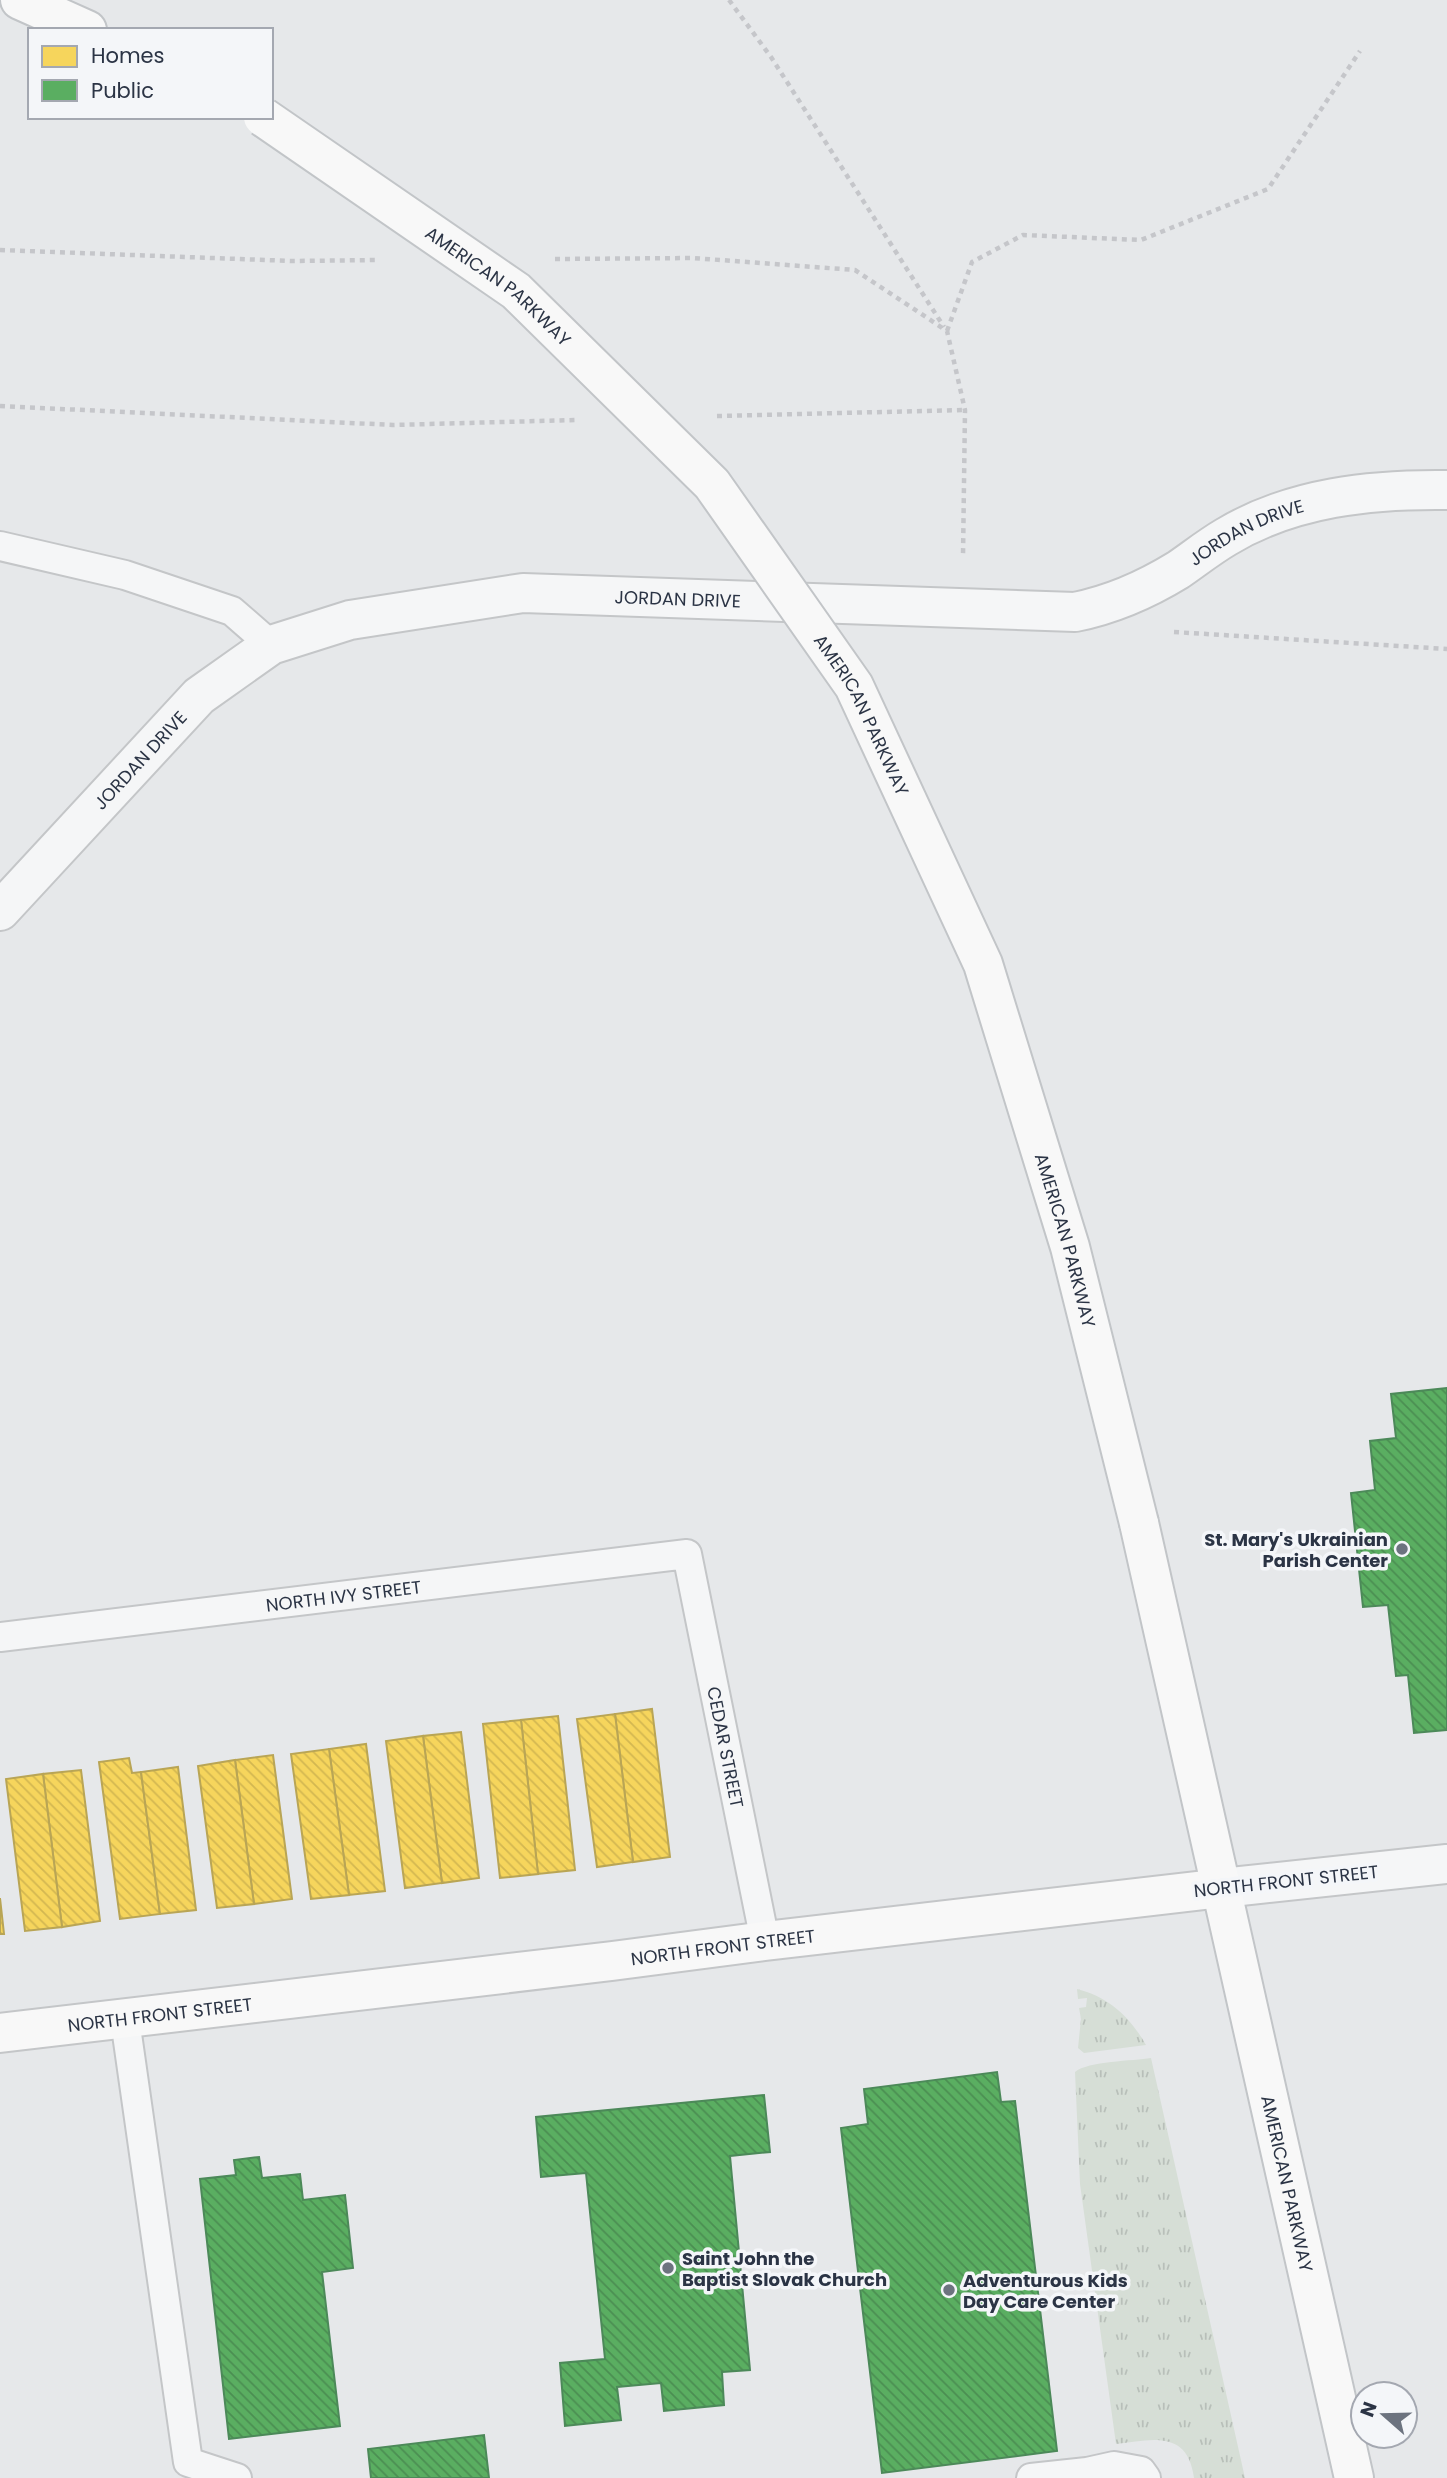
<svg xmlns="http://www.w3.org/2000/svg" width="1447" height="2478" font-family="Poppins,sans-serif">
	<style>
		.grass { fill: url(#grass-tufts) }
		.homes { fill: url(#homes-back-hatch); stroke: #b9a555; stroke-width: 2 }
		.public { fill: url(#public-back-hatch); stroke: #4c8959; stroke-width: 2 }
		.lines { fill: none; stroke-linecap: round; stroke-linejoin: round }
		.service-casing { stroke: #c4c6c8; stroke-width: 32 }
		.minor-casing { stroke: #c4c6c8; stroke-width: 42 }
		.tertiary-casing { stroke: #c4c6c8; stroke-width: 42 }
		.secondary-casing { stroke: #c4c6c8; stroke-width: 42 }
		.primary-casing { stroke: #c2c5c8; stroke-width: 42 }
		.path { stroke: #c5c6ca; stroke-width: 4.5; stroke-dasharray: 5 5; stroke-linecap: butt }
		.service { stroke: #f5f6f7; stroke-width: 28 }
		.minor { stroke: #f5f6f7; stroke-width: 38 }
		.tertiary { stroke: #f5f6f7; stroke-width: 38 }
		.secondary { stroke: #f8f8f8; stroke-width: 38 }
		.primary { stroke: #f8f8f8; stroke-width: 38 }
		.primary-bridge-casing { stroke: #c2c5c8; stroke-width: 42; stroke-linecap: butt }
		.primary-bridge { stroke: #f8f8f8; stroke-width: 38 }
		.poi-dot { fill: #6c737f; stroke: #f4f6f9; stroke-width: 2.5 }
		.labels { text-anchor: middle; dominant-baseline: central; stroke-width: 7; stroke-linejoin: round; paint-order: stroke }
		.street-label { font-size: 18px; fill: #2b3445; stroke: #f4f6f9 }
		.poi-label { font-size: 18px; font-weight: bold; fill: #2b3445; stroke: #f4f6f9; text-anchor: start }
	</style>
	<defs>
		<pattern id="grass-tufts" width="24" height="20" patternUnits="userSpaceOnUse" patternTransform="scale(1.75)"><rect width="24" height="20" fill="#d6ded6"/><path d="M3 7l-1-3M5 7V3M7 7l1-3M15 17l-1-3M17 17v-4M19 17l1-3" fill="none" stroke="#b8bfb9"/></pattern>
		<pattern id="homes-back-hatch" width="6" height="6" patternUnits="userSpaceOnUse" patternTransform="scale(1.75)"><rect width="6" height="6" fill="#f6d55c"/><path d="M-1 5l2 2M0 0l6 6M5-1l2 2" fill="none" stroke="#d3b751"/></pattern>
		<pattern id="public-back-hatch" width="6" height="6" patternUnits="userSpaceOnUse" patternTransform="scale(1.75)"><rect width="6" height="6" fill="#5aae61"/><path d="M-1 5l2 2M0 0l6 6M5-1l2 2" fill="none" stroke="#4b8e52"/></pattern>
	</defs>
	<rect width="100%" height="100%" fill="#e6e8ea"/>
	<g class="grass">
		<path d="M1077,1989C1109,1997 1130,2017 1146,2045L1084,2053L1078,2048L1081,2019L1079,2008L1086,2007L1087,1998L1078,1999Z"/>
		<path d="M1151,2058L1245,2478H1194C1188,2430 1153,2439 1116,2444L1080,2184L1075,2072C1088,2061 1133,2061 1151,2058Z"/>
	</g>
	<g class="homes">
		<path d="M652,1709L670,1857L633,1862L615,1714Z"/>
		<path d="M615,1714L633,1862L597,1867L577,1719Z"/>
		<path d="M558,1716L575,1870L538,1874L521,1720Z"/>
		<path d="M521,1720L538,1874L500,1878L483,1724Z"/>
		<path d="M461,1732L479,1878L442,1883L423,1736Z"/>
		<path d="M423,1736L442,1883L405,1888L386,1741Z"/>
		<path d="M366,1744L385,1891L349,1895L329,1749Z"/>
		<path d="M329,1749L349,1895L311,1899L291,1754Z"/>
		<path d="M273,1755L292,1899L254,1904L235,1760Z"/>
		<path d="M129,1758L132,1773L141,1772L160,1914L120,1919L99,1762Z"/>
		<path d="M235,1760L254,1904L217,1908L198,1766Z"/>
		<path d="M178,1767L196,1910L160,1914L141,1772Z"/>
		<path d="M81,1770L100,1921L62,1927L43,1774Z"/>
		<path d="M43,1774L62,1927L25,1931L6,1779Z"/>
		<path d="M0,1898L4,1934H0Z"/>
	</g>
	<g class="public">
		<path d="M1447,1388V1730L1414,1733L1408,1675L1396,1676L1388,1605L1363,1607L1351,1493L1375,1490L1370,1441L1396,1438L1391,1394Z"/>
		<path d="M997,2072L1001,2102L1015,2101L1057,2451L882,2473L841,2128L868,2124L864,2089Z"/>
		<path d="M764,2095L770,2152L730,2156L750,2370L722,2372L724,2405L664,2411L661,2383L617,2387L621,2420L565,2426L560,2363L605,2359L586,2173L541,2177L536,2117Z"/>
		<path d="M259,2157L262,2178L300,2174L303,2200L345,2195L353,2268L322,2272L340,2426L229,2439L200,2179L236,2175L234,2160Z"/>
		<path d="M484,2435L489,2478H371L368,2449Z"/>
	</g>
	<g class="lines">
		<defs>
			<g id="service">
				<path d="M0,546L125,575L232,611L271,645"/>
				<path id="s1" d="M0,1637L687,1554L765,1941"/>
				<path d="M125,2020L188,2462L237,2478"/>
				<path d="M1031,2478L1087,2472L1114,2466L1141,2471L1146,2478"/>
			</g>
			<g id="minor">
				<path id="s2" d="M0,911L199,696L271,645L350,620L523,593L1075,612C1110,605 1147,589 1178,570C1194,559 1209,547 1226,537C1292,497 1372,489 1447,490"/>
			</g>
			<path id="tertiary" d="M1222,1888L1447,1864"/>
			<g id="secondary">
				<path id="s3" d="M0,2033L612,1961L765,1941L1222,1888"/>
			</g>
			<g id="primary">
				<path d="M20,0L87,30"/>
				<path id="s4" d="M1139,1523L1354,2478"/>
			</g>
		</defs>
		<use href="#service" class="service-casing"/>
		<use href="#minor" class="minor-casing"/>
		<use href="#tertiary" class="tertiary-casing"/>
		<use href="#secondary" class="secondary-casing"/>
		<use href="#primary" class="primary-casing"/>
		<g class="path">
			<path d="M729,0L771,57L944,327"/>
			<path d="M0,250L293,261L378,260"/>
			<path d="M555,259L693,258L855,270L947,331L965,410L963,557"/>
			<path d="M947,331L972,262L1023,235L1141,240L1268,189L1360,51"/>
			<path d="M0,406L393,425L575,420"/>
			<path d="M717,416L965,410"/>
			<path d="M1174,632L1447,649"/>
		</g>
		<use href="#service" class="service"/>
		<use href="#minor" class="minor"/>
		<use href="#tertiary" class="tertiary"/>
		<use href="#secondary" class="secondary"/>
		<use href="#primary" class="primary"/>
		<defs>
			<g id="primary-bridge">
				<path id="s5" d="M263,117L516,291L712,484L854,686L983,964L1070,1247L1139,1523"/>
			</g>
		</defs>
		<use href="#primary-bridge" class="primary-bridge-casing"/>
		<use href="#primary-bridge" class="primary-bridge"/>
	</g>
	<g class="poi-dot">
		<circle cx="1402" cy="1549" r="7"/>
		<circle cx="668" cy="2268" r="7"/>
		<circle cx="949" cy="2290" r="7"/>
	</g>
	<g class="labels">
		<g class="street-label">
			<text stroke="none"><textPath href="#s5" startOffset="290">AMERICAN PARKWAY</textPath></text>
			<text stroke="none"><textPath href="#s2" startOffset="1382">JORDAN DRIVE</textPath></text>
			<text stroke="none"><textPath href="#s2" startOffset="794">JORDAN DRIVE</textPath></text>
			<text stroke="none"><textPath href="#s5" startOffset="858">AMERICAN PARKWAY</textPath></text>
			<text stroke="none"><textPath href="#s2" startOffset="206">JORDAN DRIVE</textPath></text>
			<text stroke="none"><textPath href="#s5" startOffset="1424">AMERICAN PARKWAY</textPath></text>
			<text stroke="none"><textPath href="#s1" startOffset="346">NORTH IVY STREET</textPath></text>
			<text stroke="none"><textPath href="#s1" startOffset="889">CEDAR STREET</textPath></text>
			<text transform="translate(1286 1881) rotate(-6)">NORTH FRONT STREET</text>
			<text stroke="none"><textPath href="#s3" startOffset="728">NORTH FRONT STREET</textPath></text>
			<text stroke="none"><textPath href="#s3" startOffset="161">NORTH FRONT STREET</textPath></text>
			<text stroke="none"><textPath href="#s4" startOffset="677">AMERICAN PARKWAY</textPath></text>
		</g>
		<g class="poi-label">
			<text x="1388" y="1539" text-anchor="end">St. Mary's Ukrainian<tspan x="1388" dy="21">Parish Center</tspan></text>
			<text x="682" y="2258">Saint John the<tspan x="682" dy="21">Baptist Slovak Church</tspan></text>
			<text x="963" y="2280">Adventurous Kids<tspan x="963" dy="21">Day Care Center</tspan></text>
		</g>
	</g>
	<rect x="28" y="28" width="245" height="91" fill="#f4f6f9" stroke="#a4a8b1" stroke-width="2"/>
	<rect x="42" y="46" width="35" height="21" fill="#f6d55c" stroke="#a4a8b1" stroke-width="2"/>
	<text x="91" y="63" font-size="21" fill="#2b3445">Homes</text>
	<rect x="42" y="80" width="35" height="21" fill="#5aae61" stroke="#a4a8b1" stroke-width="2"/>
	<text x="91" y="98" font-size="21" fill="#2b3445">Public</text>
	<g transform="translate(1384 2415) rotate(290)"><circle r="33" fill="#f4f6f9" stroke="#a4a8b1" stroke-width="2"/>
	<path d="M0-5L12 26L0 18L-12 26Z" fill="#6c737f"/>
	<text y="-10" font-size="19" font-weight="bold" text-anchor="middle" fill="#2b3445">N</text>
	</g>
</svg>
